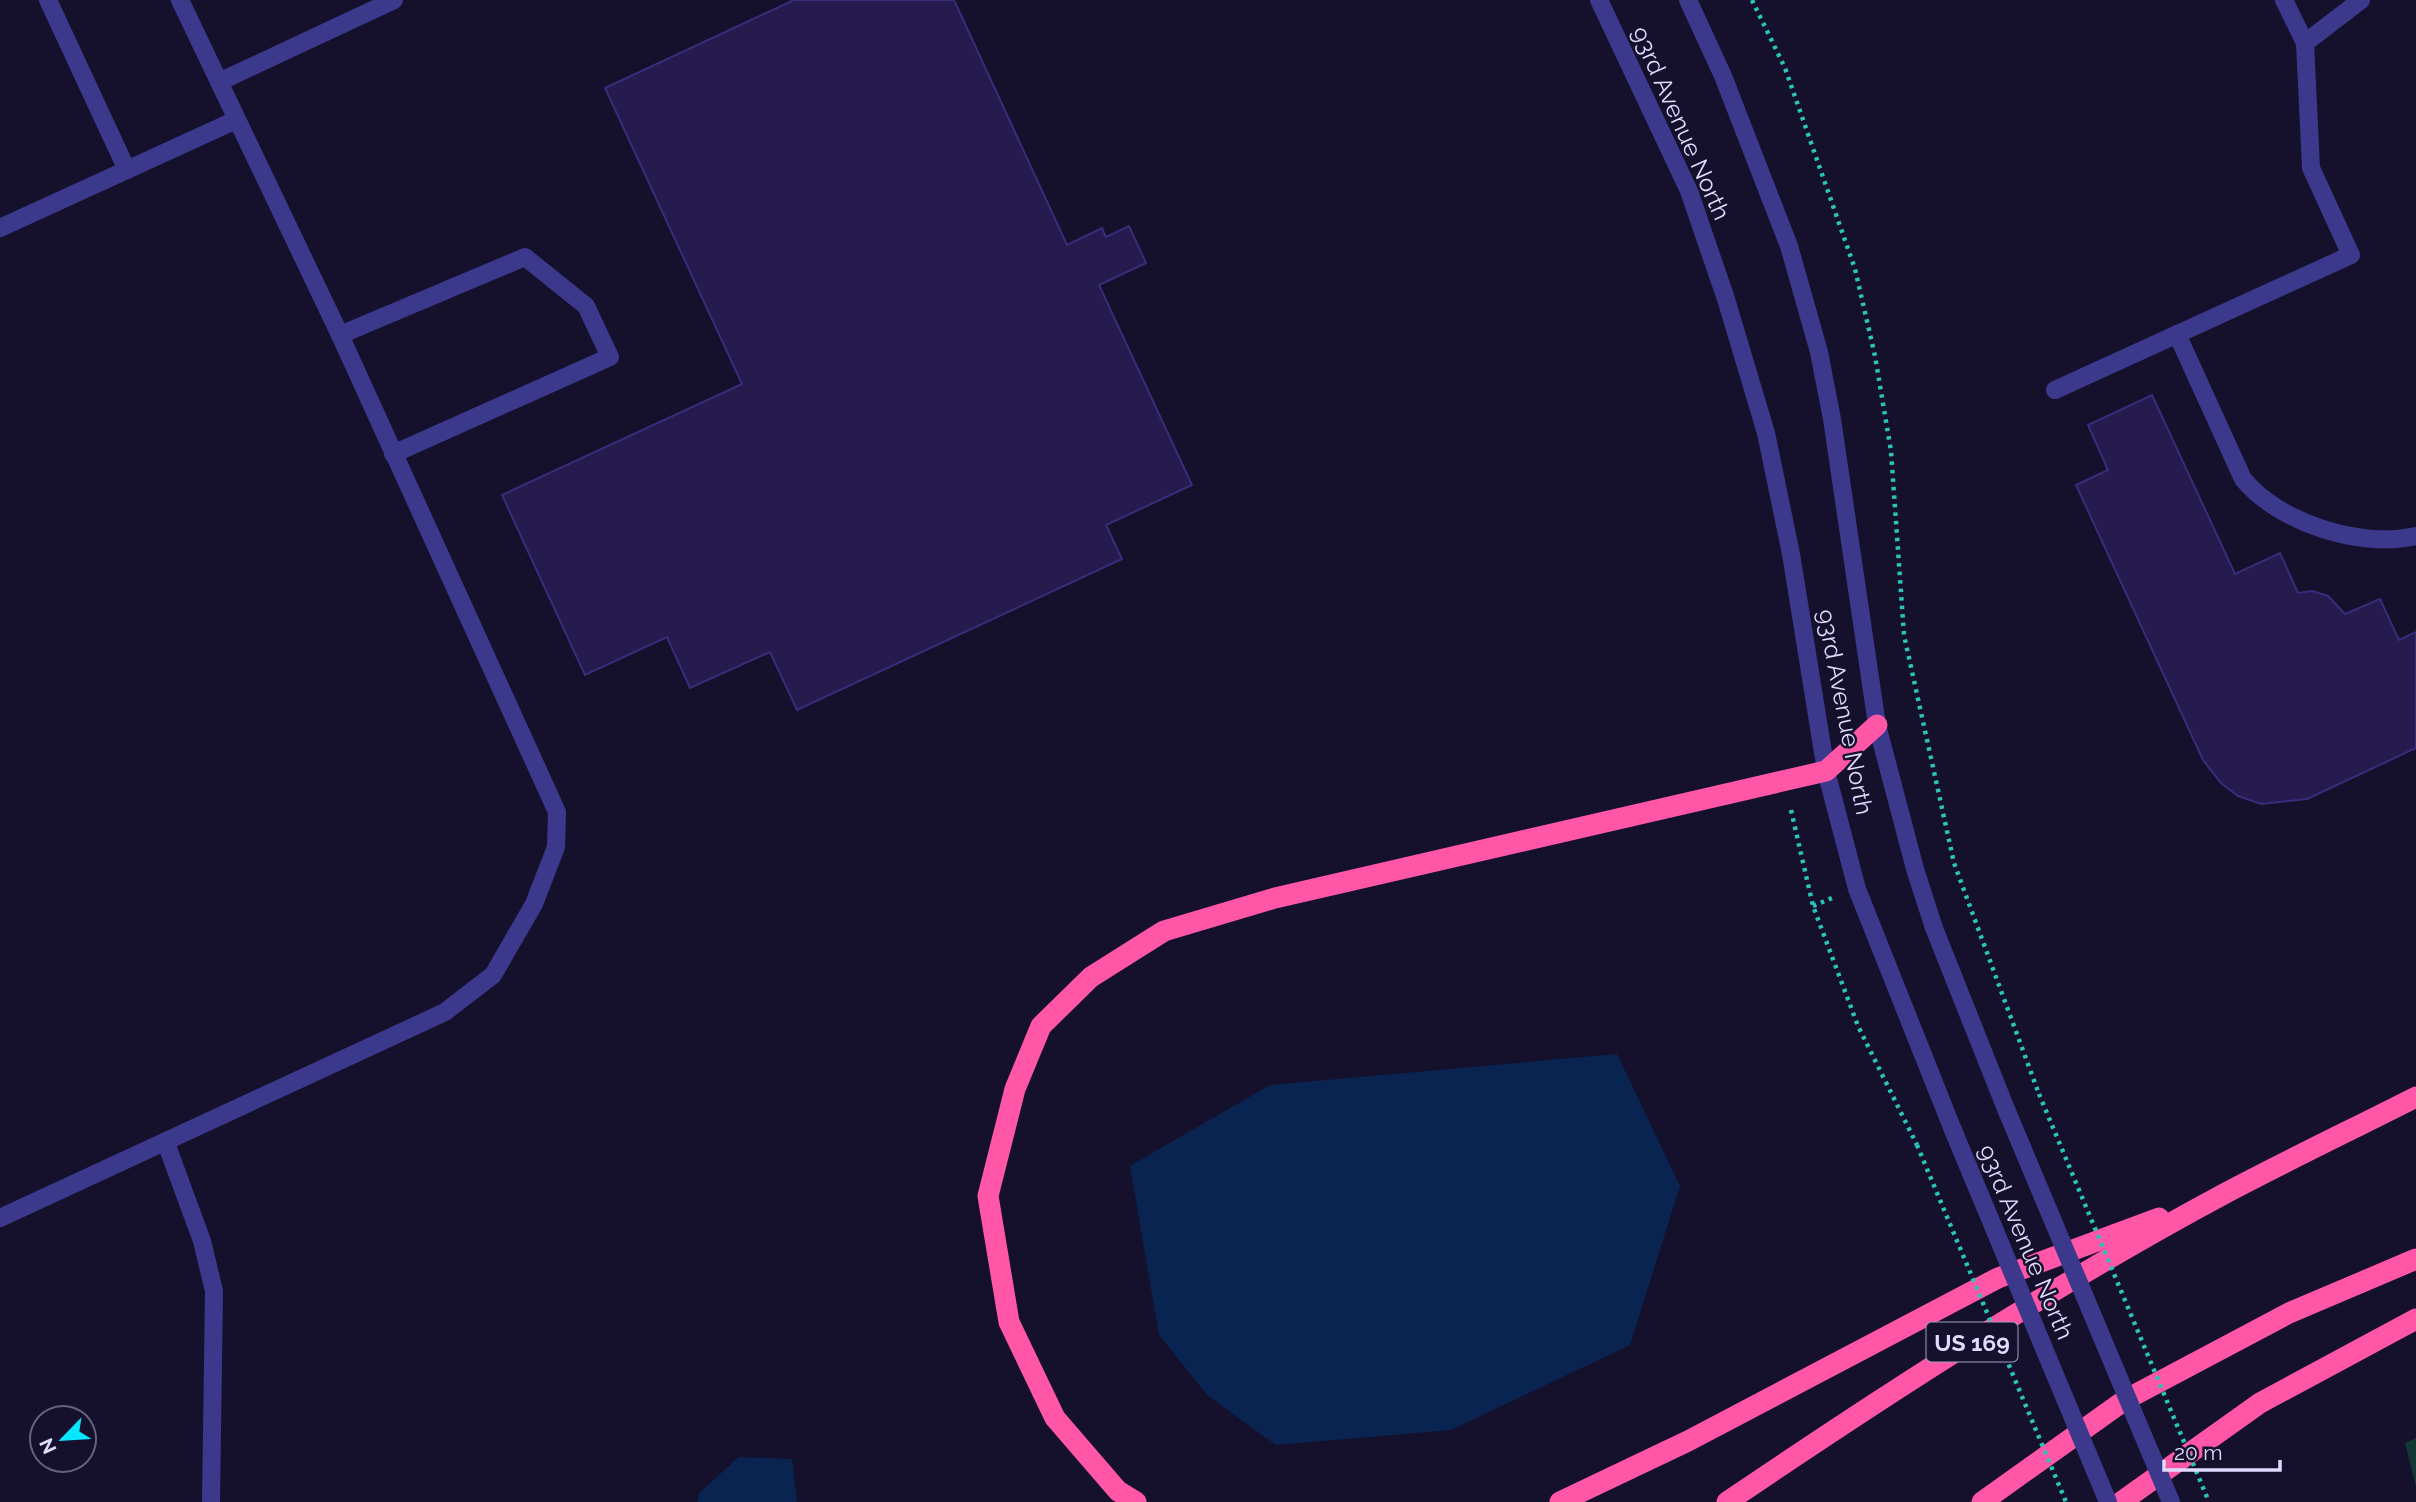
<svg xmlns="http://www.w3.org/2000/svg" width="2416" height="1502" font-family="Raleway,sans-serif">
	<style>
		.green { fill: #133735 }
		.water { fill: #0a2451 }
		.building { fill: #251b4e; stroke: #3b2c7b; stroke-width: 2 }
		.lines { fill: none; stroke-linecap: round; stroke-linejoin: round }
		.path { stroke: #2ac4ba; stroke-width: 4.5; stroke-dasharray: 3.5 5; stroke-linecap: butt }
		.service { stroke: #3c398d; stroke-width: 18 }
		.minor { stroke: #3c398d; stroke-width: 18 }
		.tertiary { stroke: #3c398d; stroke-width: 18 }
		.motorway { stroke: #ff56a8; stroke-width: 21 }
		.path-bridge { stroke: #2ac4ba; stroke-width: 4.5; stroke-dasharray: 3.5 5; stroke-linecap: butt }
		.tertiary-bridge { stroke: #3c398d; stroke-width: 18 }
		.labels { text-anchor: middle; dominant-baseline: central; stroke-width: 5; stroke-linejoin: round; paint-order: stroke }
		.shield { fill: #15102c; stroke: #a29ec0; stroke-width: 2 }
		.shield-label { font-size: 23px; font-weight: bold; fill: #dfdbff }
		.street-label { font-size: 24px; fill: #dfdbff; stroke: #15102c }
	</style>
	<rect width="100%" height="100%" fill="#15102c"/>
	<path class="green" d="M2416,1438V1487L2405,1443Z"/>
	<g class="water">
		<path d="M1617,1054L1680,1186L1630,1345L1451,1430L1276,1445L1208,1396L1159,1335L1130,1166L1270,1085Z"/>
		<path d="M739,1457L792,1459L797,1502H697L700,1492Z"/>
	</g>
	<g class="building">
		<path d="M794,0H954L1067,245L1102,228L1106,237L1129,226L1146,263L1099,285L1192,485L1106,525L1122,559L797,710L770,652L690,688L667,637L585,675L502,495L742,384L605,88Z"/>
		<path d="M2152,395L2235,574L2280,553L2298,593L2312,591L2328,596L2345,614L2380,599L2399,640L2416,632V748L2307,799L2261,804L2238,796L2221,783L2203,760L2076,485L2108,470L2088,425Z"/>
	</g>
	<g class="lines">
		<g class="path">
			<path d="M1752,0L1785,68L1855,269L1875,356L1891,451L1904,635L1954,863L2039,1094"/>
			<path d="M1791,810L1813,906L1858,1026L1917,1145"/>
			<path d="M1813,906L1832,898"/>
		</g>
		<g class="service">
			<path d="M48,0L127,170"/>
			<path d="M219,82L394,0"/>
			<path d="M0,228L236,120"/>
			<path d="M2177,334L2243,479C2279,523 2361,549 2416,536"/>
			<path d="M340,335L525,257L586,306L610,357L393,454"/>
			<path d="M2055,390L2351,255L2311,168L2305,43L2361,0"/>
			<path d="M166,1143L202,1241L214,1291L211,1502"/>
			<path d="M0,1218L445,1012L493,975L534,904L556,847L557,812L340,335L180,0"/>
		</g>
		<path class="minor" d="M2284,0L2305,43"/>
		<g class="tertiary">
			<path d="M1599,0L1689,191L1726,299L1766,433L1791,554L1826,771L1857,889L1953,1130"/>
			<path d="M1688,0L1723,76L1789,246L1819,352L1832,419L1877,725L1915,869L1934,928L2006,1109"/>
		</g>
		<g class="motorway">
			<path d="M1136,1502L1118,1491L1055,1418L1009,1322L988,1196L1015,1089L1041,1026L1091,977L1164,931L1275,898L1826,771L1877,725"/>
			<path d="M1560,1502L1688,1441L1998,1278L2159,1218"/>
			<path d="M1727,1502C1888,1393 2051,1287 2222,1195C2286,1161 2351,1130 2416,1097"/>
			<path d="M1982,1502L2125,1400L2289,1313L2416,1259"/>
			<path d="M2121,1502L2260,1403L2416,1319"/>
		</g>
		<g class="path-bridge">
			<path d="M2039,1094L2209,1502"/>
			<path d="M1917,1145L2066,1502"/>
		</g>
		<g class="tertiary-bridge">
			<path d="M2006,1109L2171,1502"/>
			<path d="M1953,1130L2108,1502"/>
		</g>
	</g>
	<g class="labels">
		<rect class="shield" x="1926.5" y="1322.5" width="91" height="39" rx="5"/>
		<g class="shield-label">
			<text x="1972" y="1342">US 169</text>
		</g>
		<g class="street-label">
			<text transform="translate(1681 123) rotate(66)">93rd Avenue North</text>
			<text transform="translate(1845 712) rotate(79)">93rd Avenue North</text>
			<text transform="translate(2026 1242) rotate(67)">93rd Avenue North</text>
		</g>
	</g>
	<g transform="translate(63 1439) rotate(245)"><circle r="33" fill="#15102c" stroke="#666180" stroke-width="2"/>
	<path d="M0-5L12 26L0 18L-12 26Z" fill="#07e7ff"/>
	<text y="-10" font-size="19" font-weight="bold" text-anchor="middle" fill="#dfdbff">N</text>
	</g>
	<path d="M2164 1460v10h116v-10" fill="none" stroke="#dfdbff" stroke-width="3.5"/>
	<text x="2174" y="1460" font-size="21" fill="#dfdbff" stroke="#15102c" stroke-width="5" paint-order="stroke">20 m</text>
</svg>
